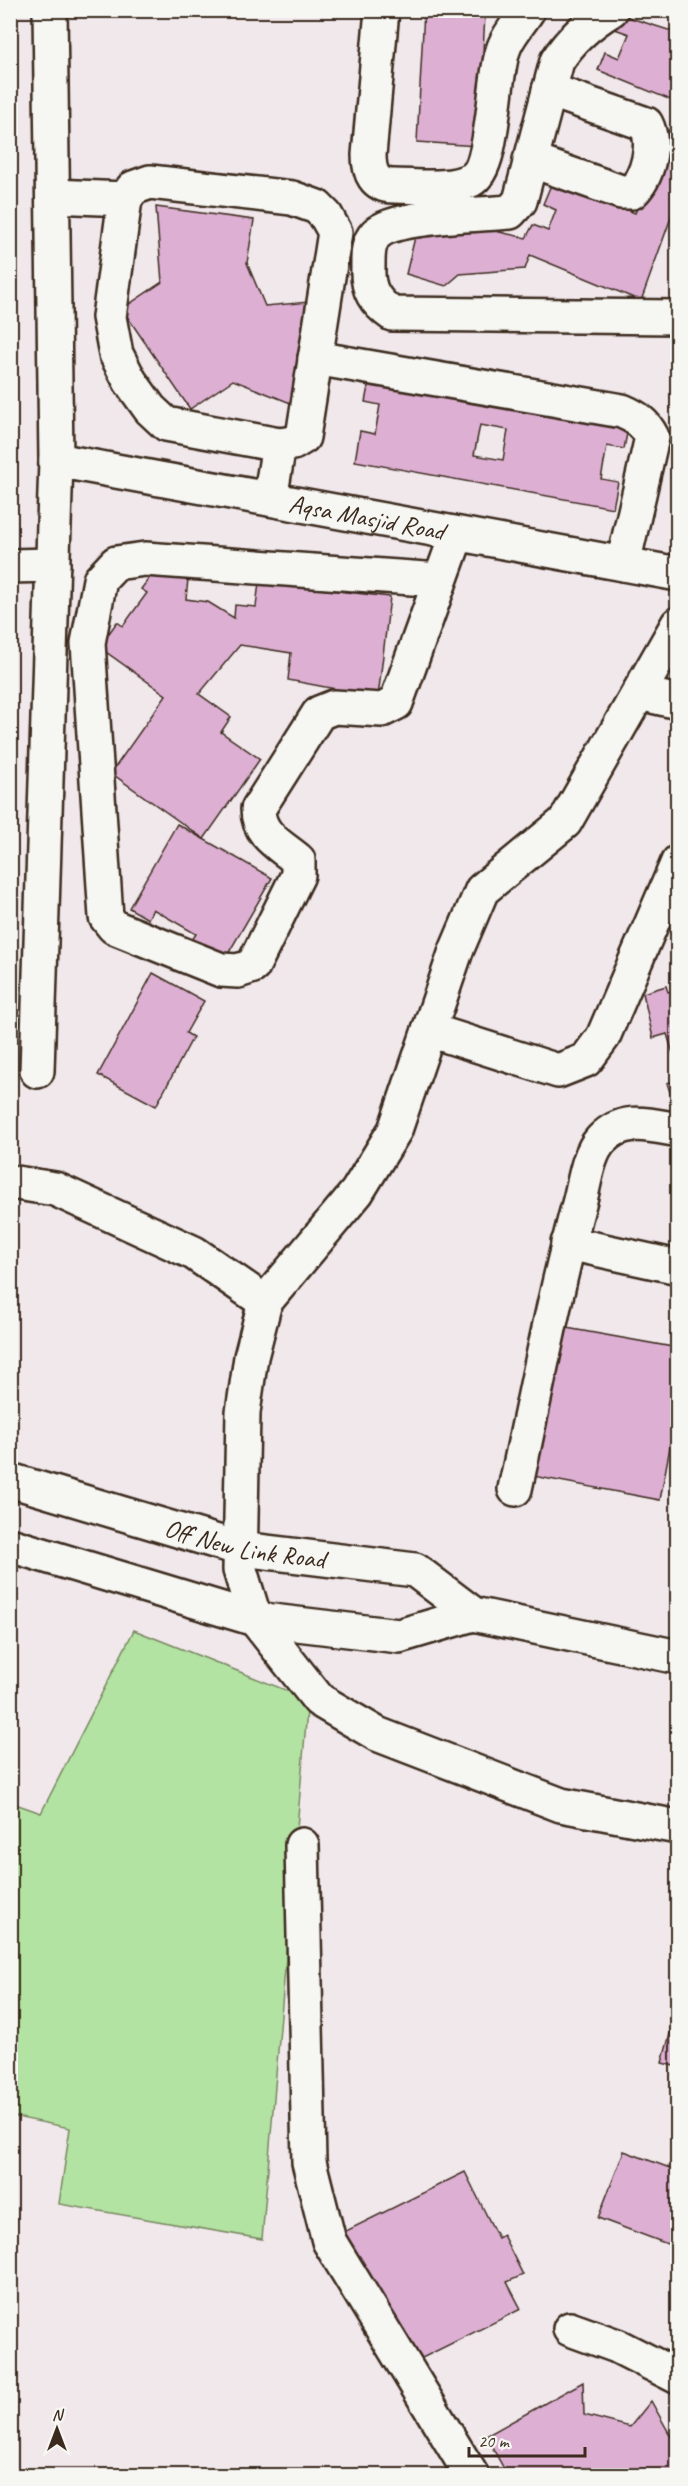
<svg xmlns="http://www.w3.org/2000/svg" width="688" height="2486" font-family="Caveat,sans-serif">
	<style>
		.green { fill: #b3e3a2; stroke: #778660; stroke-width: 1.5 }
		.building { fill: #ddb0d3; stroke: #3b2a1e; stroke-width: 1.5; fill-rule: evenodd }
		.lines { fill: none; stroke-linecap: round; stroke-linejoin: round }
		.minor-casing { stroke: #3b2a1e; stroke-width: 38 }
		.minor { stroke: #f6f6f2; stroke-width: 33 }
		.labels { text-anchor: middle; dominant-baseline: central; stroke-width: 5; stroke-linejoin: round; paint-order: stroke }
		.street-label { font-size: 26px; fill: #3b2a1e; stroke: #f6f6f2 }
	</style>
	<rect width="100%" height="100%" fill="#f1e8ec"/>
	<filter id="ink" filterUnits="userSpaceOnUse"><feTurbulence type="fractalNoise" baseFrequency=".0167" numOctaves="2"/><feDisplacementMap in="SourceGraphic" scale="12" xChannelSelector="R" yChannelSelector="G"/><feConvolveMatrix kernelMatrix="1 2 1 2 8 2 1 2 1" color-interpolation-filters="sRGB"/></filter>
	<g filter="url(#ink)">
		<path class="green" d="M134,1630L308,1699L262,2239L59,2204L70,2128L11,2116L10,1802L41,1813Z"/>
		<g class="building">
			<path d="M424,11L485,14L478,146L417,142Z"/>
			<path d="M621,15L678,33V103L598,70L605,52L619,58L629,34L615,29Z"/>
			<path d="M678,108V198L641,301L530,255L525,269L460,274L446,286L406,274L417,229L473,226L526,238L533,225L548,231L556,210L543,204L553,180L635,213Z"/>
			<path d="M156,207L254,220L247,263L265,306L309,302L298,406L233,380L190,409L122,309L162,282Z"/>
			<path d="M370,376L629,423L624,449L607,446L601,479L618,482L613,508L355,461L360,431L375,434L380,405L365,402ZM480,425L508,430L503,460L474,455Z"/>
			<path d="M162,561L188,579L186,599L208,602L234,618L235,605L256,607L259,582L390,597L378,697L288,680L291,653L240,645L199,694L231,717L221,732L260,759L204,839L111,773L166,695L99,647L117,622L123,626L147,593L141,589Z"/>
			<path d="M177,824L272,878L224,961L190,943L196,934L153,909L148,919L129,908Z"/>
			<path d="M153,973L204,1001L186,1033L193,1037L156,1106L98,1075Z"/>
			<path d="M666,986L668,992L678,990V1069L667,1034L653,1038L643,993Z"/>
			<path d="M678,1080V1111H676L667,1083Z"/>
			<path d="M561,1327L678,1348V1405L660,1500L533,1476Z"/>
			<path d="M678,1467V1498H674Z"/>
			<path d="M678,2005V2067L662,2063Z"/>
			<path d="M624,2151L678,2171V2248L598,2218Z"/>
			<path d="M465,2172L498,2238L503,2235L523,2275L507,2282L521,2309L410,2364L344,2232Z"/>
			<path d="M583,2382L584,2415L630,2427L651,2401L678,2449V2476H508L486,2436Z"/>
		</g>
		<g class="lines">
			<defs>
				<g id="minor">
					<path d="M382,10L369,155C369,172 374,186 394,186C417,186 449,191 471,180C496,167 492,73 505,45C510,33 521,21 528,10"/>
					<path d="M611,10C588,24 571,39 557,61L520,201L510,212C481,215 395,215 376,234C367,243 368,257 368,268C367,290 375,302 392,314L678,317"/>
					<path d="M530,160L621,192H632C648,177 656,144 646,124L549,90"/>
					<path d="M53,196L125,199"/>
					<path d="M315,358L622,411C636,417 645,423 652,437L623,564"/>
					<path id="s1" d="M56,460L678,574"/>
					<path d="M270,499L279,445L166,424L150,409L130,381L116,354L109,317L125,199L133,188L150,182L292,198L317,207L326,216L335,232L303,437L293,443L279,445"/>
					<path d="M10,566L53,565"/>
					<path d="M440,580L145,559L116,563L100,580L88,643L106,917L114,927L221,970L238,971L253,966L298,875V860C280,845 258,835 258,809L319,713L334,707L382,710L396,703L457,534"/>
					<path d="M639,693L678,702"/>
					<path d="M429,1030L558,1071L586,1060L603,1037L678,862"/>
					<path d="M37,1071L56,460L50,10"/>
					<path d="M10,1182L55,1189L194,1253L265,1302L251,1357L243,1412L240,1570L255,1619L319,1700L377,1734L561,1805L678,1827"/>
					<path d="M568,1243L678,1267"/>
					<path d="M265,1302L357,1192L395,1130L456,951L482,890L565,822L678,624"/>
					<path id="s2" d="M10,1480L241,1549L415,1570L473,1614L678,1657"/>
					<path d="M515,1489C536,1393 554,1295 580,1200C585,1181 588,1154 601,1140C623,1116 650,1125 678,1130"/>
					<path d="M10,1545L255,1619L399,1636L473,1614"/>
					<path d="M302,1845L309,2162L329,2241L472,2476"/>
					<path d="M570,2329L617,2346L678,2377"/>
				</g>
			</defs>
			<use href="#minor" class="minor-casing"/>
			<use href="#minor" class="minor"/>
		</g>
	</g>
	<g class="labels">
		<g class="street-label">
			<text stroke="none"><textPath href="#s1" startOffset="316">Aqsa Masjid Road</textPath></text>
			<text stroke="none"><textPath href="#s2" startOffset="244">Off New Link Road</textPath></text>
		</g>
	</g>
	<rect width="688" height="2486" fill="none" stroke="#f6f6f2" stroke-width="36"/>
	<rect x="18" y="18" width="652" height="2450" fill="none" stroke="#3b2a1e" stroke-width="2" filter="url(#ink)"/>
	<g transform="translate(57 2429)" stroke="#f6f6f2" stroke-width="4.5" paint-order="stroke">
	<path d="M0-4.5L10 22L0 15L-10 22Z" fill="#3b2a1e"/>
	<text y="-9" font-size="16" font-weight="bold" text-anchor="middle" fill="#3b2a1e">N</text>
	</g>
	<path d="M469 2447v9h116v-9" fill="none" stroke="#3b2a1e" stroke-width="3"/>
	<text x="478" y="2447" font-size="18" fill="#3b2a1e" stroke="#f6f6f2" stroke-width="4.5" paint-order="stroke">20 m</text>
</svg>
